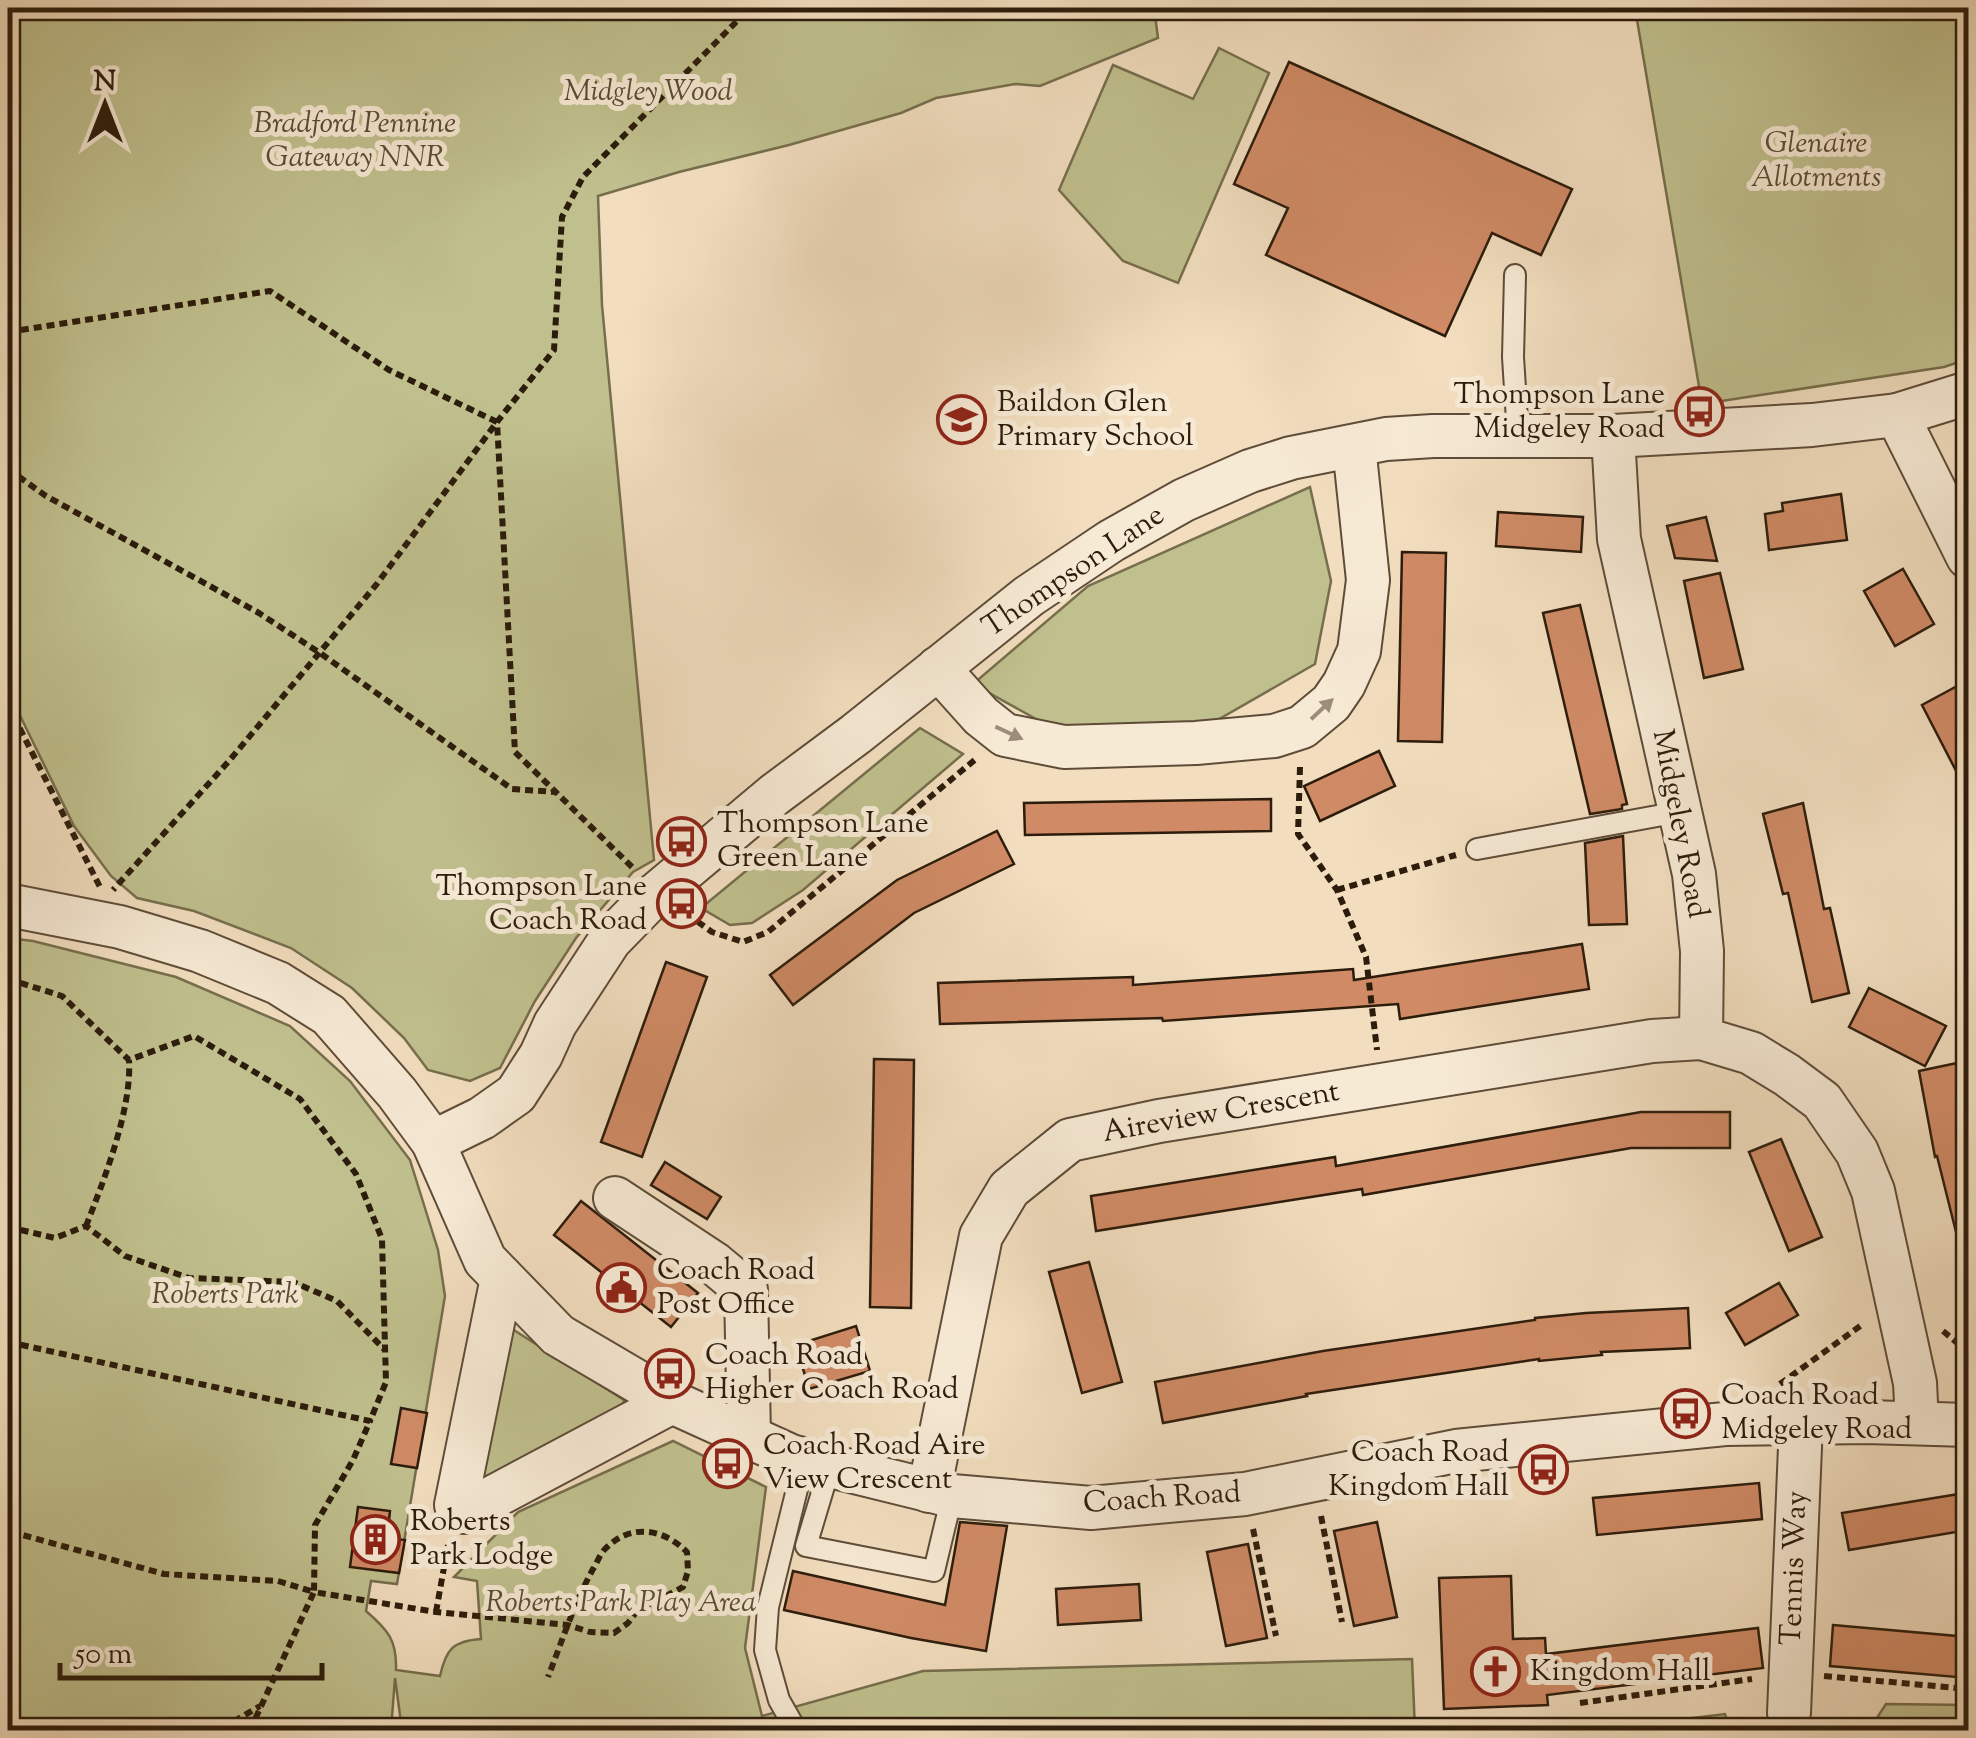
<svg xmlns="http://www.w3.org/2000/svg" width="1976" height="1738" font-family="'Sorts Mill Goudy',serif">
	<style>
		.green { fill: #c0c08e; stroke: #766e4d; stroke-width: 2.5 }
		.building { fill: #d08b66; stroke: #2c1c0c; stroke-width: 2.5 }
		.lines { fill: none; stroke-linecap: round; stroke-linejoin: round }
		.lane-casing { stroke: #5e4c39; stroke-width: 24 }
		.street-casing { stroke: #5e4c39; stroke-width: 46 }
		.path { stroke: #2c1c0c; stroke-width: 6; stroke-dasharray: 8 5; stroke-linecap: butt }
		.lane { stroke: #f7ead5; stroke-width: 20 }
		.street { stroke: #f7ead5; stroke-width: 42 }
		.oneway { fill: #9c8d7b }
		.labels { text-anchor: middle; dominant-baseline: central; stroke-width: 10; stroke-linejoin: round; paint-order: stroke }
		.park-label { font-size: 30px; font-style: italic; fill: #584d33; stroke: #f7ead5 }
		.poi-label { font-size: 30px; fill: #2c1c0c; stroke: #f7ead5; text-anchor: start }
		.street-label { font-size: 30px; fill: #2c1c0c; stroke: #f7ead5 }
	</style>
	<rect width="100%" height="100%" fill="#f2debf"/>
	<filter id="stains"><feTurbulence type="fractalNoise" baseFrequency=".002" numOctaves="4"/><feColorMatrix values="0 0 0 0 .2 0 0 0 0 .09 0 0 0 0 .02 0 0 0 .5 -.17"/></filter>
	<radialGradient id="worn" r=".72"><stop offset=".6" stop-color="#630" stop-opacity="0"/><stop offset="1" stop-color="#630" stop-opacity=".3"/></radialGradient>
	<g class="green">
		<path d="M8,8H1154L1158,38L1040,86L1015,84L936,98L901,113L789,145L679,172L598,196L602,305L654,860L633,872L576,938L535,1001L500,1068L470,1081L428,1070L404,1038L352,988L291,948L194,911L137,898L111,876L74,826L8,691Z"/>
		<path d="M1635,8H1968V359L1944,367L1702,404Z"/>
		<path d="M1219,48L1269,73L1178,283L1123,261L1059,190L1113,65L1193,99Z"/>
		<path d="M1310,487L1331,581L1315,664L1207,726L1063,734L973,684L1088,586Z"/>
		<path d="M920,728L963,754L803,890L752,923L730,925L701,908Z"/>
		<path d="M8,938L33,941L176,977L290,1026L350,1081L410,1160L438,1250L445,1296L397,1584L371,1581L366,1611C388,1630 397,1640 396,1670L440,1676C446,1649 453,1641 481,1639L477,1581L454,1577L518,1512L673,1441L766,1487L745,1648L762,1716L923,1671L1412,1659L1415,1730H402L395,1678L391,1730H8Z"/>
		<path d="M509,1327L624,1400L622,1417L492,1490L477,1475Z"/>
		<path d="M1886,1704L1968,1705V1730H1869Z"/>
		<path d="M1725,1714L1730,1730H1592Z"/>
	</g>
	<g class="building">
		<path d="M1289,62L1572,189L1541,255L1492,233L1445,336L1266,255L1288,208L1234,184Z"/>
		<path d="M1841,494L1847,540L1769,550L1765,514L1783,511L1782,503Z"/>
		<path d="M1498,512L1583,517L1581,552L1496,546Z"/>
		<path d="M1706,517L1717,561L1675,558L1667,526Z"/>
		<path d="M1402,552L1446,553L1442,742L1398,741Z"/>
		<path d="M1903,569L1934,624L1895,646L1864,591Z"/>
		<path d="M1720,573L1743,669L1704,678L1684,581Z"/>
		<path d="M1580,605L1627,804L1622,805V809L1590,814L1543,613Z"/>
		<path d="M1961,684L1968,699V794L1922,705Z"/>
		<path d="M1379,751L1395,786L1320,821L1304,786Z"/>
		<path d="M1271,799V831L1025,835L1024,803Z"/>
		<path d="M1803,803L1824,909L1830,908L1849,993L1812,1002L1788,893L1783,894L1763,814Z"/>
		<path d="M997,831L1014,864L914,913L793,1005L770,975L897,880Z"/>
		<path d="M1623,836L1627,924L1589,925L1585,843Z"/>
		<path d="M1582,944L1589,989L1400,1019L1398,1004L1163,1021L1162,1018L940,1024L938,983L1133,977V985L1353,969L1354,980Z"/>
		<path d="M666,962L707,977L642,1157L601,1142Z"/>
		<path d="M1869,988L1946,1026L1925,1066L1849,1027Z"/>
		<path d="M874,1059L914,1060L911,1308L870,1307Z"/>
		<path d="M1957,1063L1968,1121V1239L1958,1240L1937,1156L1935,1157L1919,1071Z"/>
		<path d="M1641,1112H1730V1148H1631L1363,1195L1362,1189L1096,1231L1091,1196L1335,1157L1336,1166Z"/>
		<path d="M1781,1139L1822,1237L1789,1251L1749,1152Z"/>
		<path d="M665,1162L721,1197L707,1219L651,1185Z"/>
		<path d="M581,1201L698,1293L671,1327L554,1235Z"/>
		<path d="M1089,1262L1122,1382L1082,1393L1049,1272Z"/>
		<path d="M1779,1283L1798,1315L1745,1345L1726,1313Z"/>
		<path d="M1688,1308L1690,1348L1601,1352L1602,1355L1539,1361V1359L1306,1394L1307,1396L1163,1423L1155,1382L1323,1351L1535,1320V1318L1586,1313Z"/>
		<path d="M856,1326L870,1371L809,1389L796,1345Z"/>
		<path d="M401,1408L427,1413L417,1468L391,1464Z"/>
		<path d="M1759,1483L1762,1519L1597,1535L1593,1498Z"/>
		<path d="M1965,1493L1968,1530L1849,1550L1842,1513Z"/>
		<path d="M358,1507L390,1511L387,1538L405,1540L399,1573L350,1567Z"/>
		<path d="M960,1522L1007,1526L986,1651L911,1638L784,1610L793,1571L945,1605Z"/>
		<path d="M1377,1522L1397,1617L1354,1626L1334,1531Z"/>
		<path d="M1248,1544L1267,1638L1226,1646L1207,1552Z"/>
		<path d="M1511,1576L1513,1639L1545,1638L1546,1654L1758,1628L1763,1668L1547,1695L1548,1705L1444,1709L1439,1578Z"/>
		<path d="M1139,1584L1141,1620L1058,1625L1056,1589Z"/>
		<path d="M1833,1625L1968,1637V1678L1830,1666Z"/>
	</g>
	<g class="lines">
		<defs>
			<g id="lane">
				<path d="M1515,275L1513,357L1518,436"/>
				<path d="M1477,849L1679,812"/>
				<path d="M792,1457L800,1477L768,1607L765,1650L779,1700L796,1730"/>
				<path d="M830,1466L806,1546L934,1571L952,1496"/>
			</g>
			<g id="street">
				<path d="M1897,415L1968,557"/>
				<path d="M1613,436L1619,539L1694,874L1702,951L1701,1038L1751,1053L1787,1075L1822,1101L1857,1152L1873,1191L1915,1383L1917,1423"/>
				<path d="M938,668L981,716L1005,735L1064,747L1196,743L1274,736L1302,727L1331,703L1344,684L1359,651L1368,580L1354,446"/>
				<path d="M8,905L120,927L200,951L278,983L329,1015L397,1093L433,1142L485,1260L558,1335L672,1402L791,1456L830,1466L952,1496L1091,1508L1245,1494L1456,1451L1725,1424L1867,1422L1968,1425"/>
				<path d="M433,1142L482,1118L516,1094L541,1055L555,1024L610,940L649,900L774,795L856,734L1029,596L1111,541L1184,500L1250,471L1291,458L1386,439L1433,436H1613L1812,425L1897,415L1968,393"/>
				<path d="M615,1198L715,1264L746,1290L749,1436"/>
				<path d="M502,1278L456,1505L465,1512L672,1402"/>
				<path d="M929,1491L981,1236L1009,1189L1070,1140L1159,1121L1652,1041L1701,1038"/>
				<path d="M1789,1713L1801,1423"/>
			</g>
		</defs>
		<use href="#lane" class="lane-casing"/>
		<use href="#street" class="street-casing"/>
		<g class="path">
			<path d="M8,332L270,291L389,370L497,422L376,585L229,761L113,890"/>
			<path d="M8,469L46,496L259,613L320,653L512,789L556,792"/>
			<path d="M8,705L100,887"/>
			<path d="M1300,767L1298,834L1337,890L1366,957L1377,1050"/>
			<path d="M632,867L515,752L497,422L554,350L562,217L583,177L744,14L756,8"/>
			<path d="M1337,890L1456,855"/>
			<path d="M687,914L712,932L743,942L768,932L977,758"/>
			<path d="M8,979L62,996L129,1060L194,1036L300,1099L356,1174L382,1239L386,1382L370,1421"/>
			<path d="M86,1226C104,1180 132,1109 129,1060"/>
			<path d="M8,1227L55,1238L86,1226L125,1256L189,1278L293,1282L337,1301L385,1350"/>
			<path d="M1943,1331L1968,1352"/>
			<path d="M8,1342L370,1421L353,1460L315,1525L314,1592L278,1581L164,1574L8,1531"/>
			<path d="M1780,1384L1863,1324"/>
			<path d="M1321,1516L1342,1622"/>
			<path d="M1253,1529L1276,1636"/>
			<path d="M436,1612L448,1545"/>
			<path d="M1824,1676L1968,1689"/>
			<path d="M1580,1703L1752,1679"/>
			<path d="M224,1730L233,1722L260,1706"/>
			<path d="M250,1730L314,1592L436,1612L568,1625L590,1632L614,1633L628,1623L637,1611L683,1587L688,1571L687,1552C663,1528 630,1523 605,1549C600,1554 597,1563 593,1569C574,1604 562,1641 548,1677"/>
		</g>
		<use href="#lane" class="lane"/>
		<use href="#street" class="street"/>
	</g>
	<defs><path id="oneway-solid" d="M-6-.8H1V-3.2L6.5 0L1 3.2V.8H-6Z" transform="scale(2.5)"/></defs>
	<g class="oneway">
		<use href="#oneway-solid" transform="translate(1322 709) rotate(-43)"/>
		<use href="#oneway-solid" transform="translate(1009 733) rotate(25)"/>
	</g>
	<defs>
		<symbol id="bus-ring" viewBox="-11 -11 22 22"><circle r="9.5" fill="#f7ead5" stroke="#8f2418" stroke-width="1.5"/><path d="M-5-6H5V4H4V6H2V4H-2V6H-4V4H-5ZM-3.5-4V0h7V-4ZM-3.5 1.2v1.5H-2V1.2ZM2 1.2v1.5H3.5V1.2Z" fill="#8f2418"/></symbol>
		<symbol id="school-ring" viewBox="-11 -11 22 22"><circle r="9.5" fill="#f7ead5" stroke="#8f2418" stroke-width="1.5"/><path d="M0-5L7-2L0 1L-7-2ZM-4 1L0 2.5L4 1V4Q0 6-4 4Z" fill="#8f2418"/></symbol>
		<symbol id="civic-ring" viewBox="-11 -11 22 22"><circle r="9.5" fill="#f7ead5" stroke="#8f2418" stroke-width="1.5"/><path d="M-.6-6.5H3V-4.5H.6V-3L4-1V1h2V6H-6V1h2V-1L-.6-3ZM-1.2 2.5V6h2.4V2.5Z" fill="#8f2418"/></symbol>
		<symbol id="building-ring" viewBox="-11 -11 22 22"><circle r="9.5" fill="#f7ead5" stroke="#8f2418" stroke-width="1.5"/><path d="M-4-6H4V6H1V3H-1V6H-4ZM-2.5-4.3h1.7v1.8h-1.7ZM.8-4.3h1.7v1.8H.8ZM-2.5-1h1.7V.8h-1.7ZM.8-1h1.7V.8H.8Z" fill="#8f2418"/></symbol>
		<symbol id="church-ring" viewBox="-11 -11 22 22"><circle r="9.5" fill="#f7ead5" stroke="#8f2418" stroke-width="1.5"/><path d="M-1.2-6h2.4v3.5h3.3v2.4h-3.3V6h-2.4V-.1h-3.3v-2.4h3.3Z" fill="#8f2418"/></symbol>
	</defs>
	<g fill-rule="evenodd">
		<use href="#bus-ring" x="1672" y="384" width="55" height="55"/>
		<use href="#school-ring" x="934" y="392" width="55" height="55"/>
		<use href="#bus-ring" x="654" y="814" width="55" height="55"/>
		<use href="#bus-ring" x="654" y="876" width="55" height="55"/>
		<use href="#civic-ring" x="594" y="1260" width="55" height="55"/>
		<use href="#bus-ring" x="642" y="1346" width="55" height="55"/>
		<use href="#bus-ring" x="1658" y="1386" width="55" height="55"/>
		<use href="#bus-ring" x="700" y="1436" width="55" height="55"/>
		<use href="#bus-ring" x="1516" y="1442" width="55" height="55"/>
		<use href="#building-ring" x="348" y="1512" width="55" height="55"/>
		<use href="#church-ring" x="1468" y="1644" width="55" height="55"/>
	</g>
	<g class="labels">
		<g class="park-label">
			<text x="648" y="92">Midgley Wood</text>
			<text x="355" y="124">Bradford Pennine<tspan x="355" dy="34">Gateway NNR</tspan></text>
			<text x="1816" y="144">Glenaire<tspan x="1816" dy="34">Allotments</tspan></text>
			<text x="225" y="1295">Roberts Park</text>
			<text x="621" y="1603">Roberts Park Play Area</text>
		</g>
		<g class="poi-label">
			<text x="1665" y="395" text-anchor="end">Thompson Lane<tspan x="1665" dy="34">Midgeley Road</tspan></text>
			<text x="997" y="403">Baildon Glen<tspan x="997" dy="34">Primary School</tspan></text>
			<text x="717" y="824">Thompson Lane<tspan x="717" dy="34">Green Lane</tspan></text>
			<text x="647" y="887" text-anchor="end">Thompson Lane<tspan x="647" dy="34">Coach Road</tspan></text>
			<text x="657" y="1271">Coach Road<tspan x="657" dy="34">Post Office</tspan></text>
			<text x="705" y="1356">Coach Road<tspan x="705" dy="34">Higher Coach Road</tspan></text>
			<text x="1721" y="1396">Coach Road<tspan x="1721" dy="34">Midgeley Road</tspan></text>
			<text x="763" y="1446">Coach Road Aire<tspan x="763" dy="34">View Crescent</tspan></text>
			<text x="1509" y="1453" text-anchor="end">Coach Road<tspan x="1509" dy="34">Kingdom Hall</tspan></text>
			<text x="410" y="1522">Roberts<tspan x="410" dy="34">Park Lodge</tspan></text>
			<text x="1530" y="1672">Kingdom Hall</text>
		</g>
		<g class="street-label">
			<text transform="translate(1074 572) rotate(-34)">Thompson Lane</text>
			<text transform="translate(1679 824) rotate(79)">Midgeley Road</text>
			<text transform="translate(1221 1113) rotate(-10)">Aireview Crescent</text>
			<text transform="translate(1162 1499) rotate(-4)">Coach Road</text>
			<text transform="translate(1795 1568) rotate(-88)">Tennis Way</text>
		</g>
	</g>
	<rect width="1976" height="1738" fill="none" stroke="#f2debf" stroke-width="40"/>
	<rect x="10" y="10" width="1956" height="1718" fill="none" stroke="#2c1c0c" stroke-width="5"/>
	<rect x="20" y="20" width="1936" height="1698" fill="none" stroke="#2c1c0c" stroke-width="2.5"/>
	<g transform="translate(105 105)" stroke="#f7ead5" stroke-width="8" paint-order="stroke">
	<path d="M0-8L18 38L0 25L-18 38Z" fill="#2c1c0c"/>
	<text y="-15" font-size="28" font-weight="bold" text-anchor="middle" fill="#2c1c0c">N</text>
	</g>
	<path d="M60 1663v15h262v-15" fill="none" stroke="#2c1c0c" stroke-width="5"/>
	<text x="75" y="1663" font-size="30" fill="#2c1c0c" stroke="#f7ead5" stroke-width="8" paint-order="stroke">50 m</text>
	<rect width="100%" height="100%" filter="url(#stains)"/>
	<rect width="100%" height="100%" fill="url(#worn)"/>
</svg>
